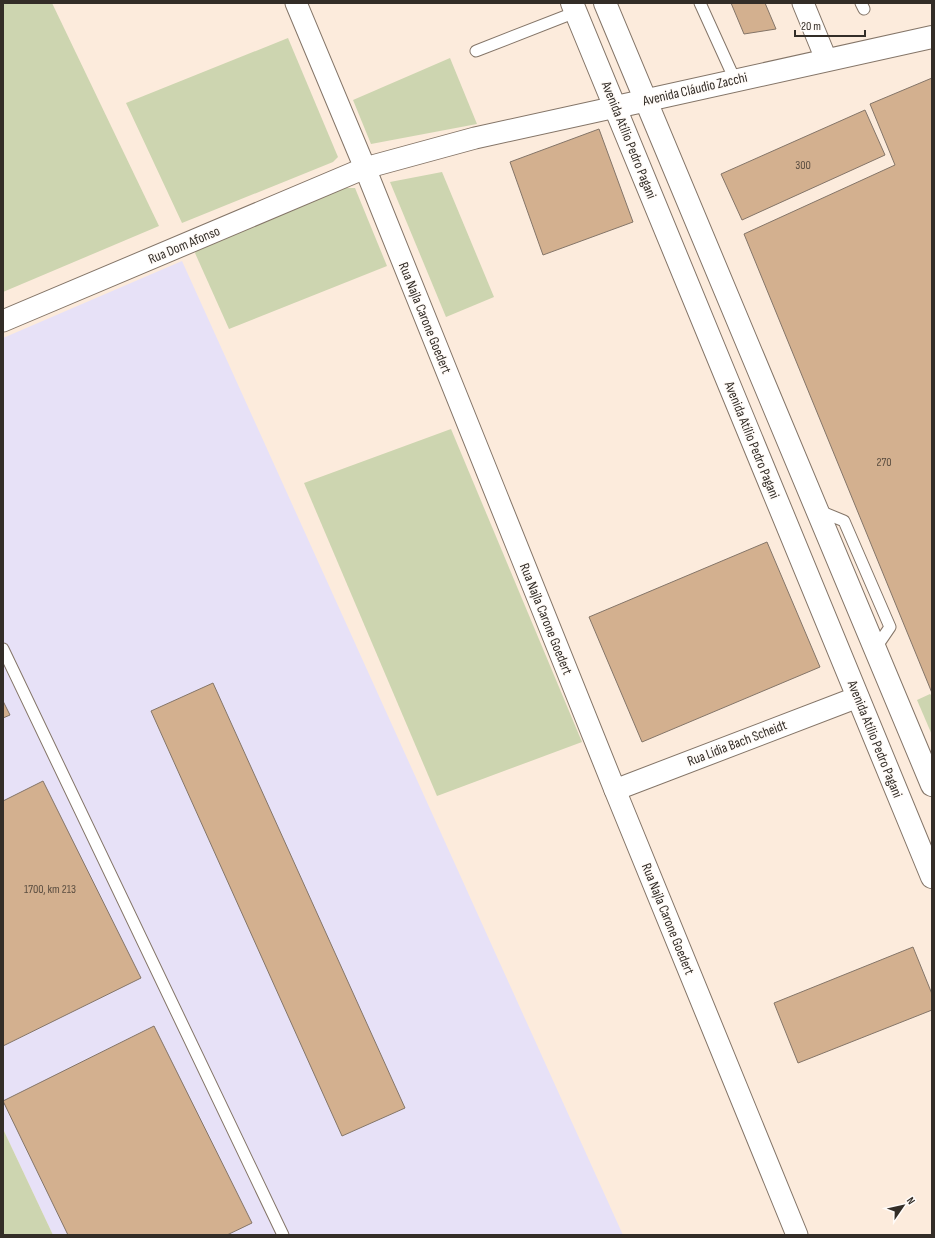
<svg xmlns="http://www.w3.org/2000/svg" width="935" height="1238" font-family="'Sofia Sans Condensed',sans-serif">
	<style>
		.industrial { fill: #e7e1f7 }
		.grass { fill: #cdd5b0 }
		.building { fill: #d3b08f; stroke: #847568 }
		.lines { fill: none; stroke-linecap: round; stroke-linejoin: round }
		.service-casing { stroke: #847568; stroke-width: 13 }
		.minor-casing { stroke: #847568; stroke-width: 23 }
		.tertiary-casing { stroke: #847568; stroke-width: 24 }
		.secondary-casing { stroke: #847568; stroke-width: 24 }
		.service { stroke: #fff; stroke-width: 11 }
		.minor { stroke: #fff; stroke-width: 21 }
		.tertiary { stroke: #fff; stroke-width: 22 }
		.secondary { stroke: #fff; stroke-width: 22 }
		.labels { text-anchor: middle; dominant-baseline: central; stroke-width: 3; stroke-linejoin: round; paint-order: stroke }
		.number-label { font-size: 12px; fill: #5b4e41 }
		.street-label { font-size: 14px; fill: #332d27; stroke: #fffbf8 }
	</style>
	<rect width="100%" height="100%" fill="#fcebdc"/>
	<path class="industrial" d="M182,261L623,1235H53L3,1129V338Z"/>
	<g class="grass">
		<path d="M3,3H52L159,226L3,292Z"/>
		<path d="M288,38L338,157L333,162L182,223L126,103Z"/>
		<path d="M450,58L477,124L371,144L353,100Z"/>
		<path d="M442,172L494,297L446,317L390,182Z"/>
		<path d="M340,188H355L387,266L229,329L195,253L200,246Z"/>
		<path d="M451,429L582,742L437,796L304,483Z"/>
		<path d="M930,694L932,696V735L917,700Z"/>
		<path d="M3,1129L53,1235H3Z"/>
	</g>
	<g class="building">
		<path d="M731,3H765L776,29L744,34Z"/>
		<path d="M932,78V693L744,234L895,165L870,104Z"/>
		<path d="M865,110L885,155L742,220L721,174Z"/>
		<path d="M599,129L633,222L543,255L510,162Z"/>
		<path d="M767,542L820,667L642,742L589,617Z"/>
		<path d="M213,683L405,1108L342,1136L151,711Z"/>
		<path d="M3,701L10,715L3,718Z"/>
		<path d="M43,781L141,978L3,1046V801Z"/>
		<path d="M913,947L932,994V1010L798,1063L774,1003Z"/>
		<path d="M154,1026L252,1223L227,1235H68L3,1101Z"/>
	</g>
	<g class="lines">
		<defs>
			<g id="service">
				<path d="M700,3L735,80"/>
				<path d="M861,3L864,9"/>
				<path d="M476,51L576,12"/>
				<path d="M817,510L844,521L890,627L875,649"/>
				<path d="M3,649L283,1235"/>
			</g>
			<g id="minor">
				<path d="M296,3L365,168L615,790L797,1235"/>
				<path d="M803,3L826,59"/>
				<path d="M3,321L365,168L475,138L616,107"/>
				<path d="M615,790L858,697"/>
			</g>
			<path id="tertiary" d="M616,107L932,37"/>
			<g id="secondary">
				<path d="M572,3L932,877"/>
				<path d="M605,3L932,785"/>
			</g>
		</defs>
		<use href="#service" class="service-casing"/>
		<use href="#minor" class="minor-casing"/>
		<use href="#tertiary" class="tertiary-casing"/>
		<use href="#secondary" class="secondary-casing"/>
		<use href="#service" class="service"/>
		<use href="#minor" class="minor"/>
		<use href="#tertiary" class="tertiary"/>
		<use href="#secondary" class="secondary"/>
	</g>
	<g class="labels">
		<g class="number-label">
			<text x="803" y="165">300</text>
			<text x="884" y="462">270</text>
			<text x="50" y="889">1700, km 213</text>
		</g>
		<g class="street-label">
			<text transform="translate(695 89) rotate(-13)">Avenida Cláudio Zacchi</text>
			<text transform="translate(629 140) rotate(68)">Avenida Atílio Pedro Pagani</text>
			<text transform="translate(184 245) rotate(-23)">Rua Dom Afonso</text>
			<text transform="translate(425 318) rotate(68)">Rua Najla Carone Goedert</text>
			<text transform="translate(752 440) rotate(68)">Avenida Atílio Pedro Pagani</text>
			<text transform="translate(546 619) rotate(68)">Rua Najla Carone Goedert</text>
			<text transform="translate(875 739) rotate(68)">Avenida Atílio Pedro Pagani</text>
			<text transform="translate(737 743) rotate(-21)">Rua Lídia Bach Scheidt</text>
			<text transform="translate(668 919) rotate(68)">Rua Najla Carone Goedert</text>
		</g>
	</g>
	<rect width="935" height="1238" fill="none" stroke="#332d27" stroke-width="8"/>
	<g transform="translate(903 1206) rotate(56)" stroke="#fffbf8" stroke-width="3" paint-order="stroke">
	<path d="M0-3L7 15L0 10L-7 15Z" fill="#332d27"/>
	<text y="-6" font-size="11" font-weight="bold" text-anchor="middle" fill="#332d27">N</text>
	</g>
	<path d="M795 30v6h70v-6" fill="none" stroke="#332d27" stroke-width="2"/>
	<text x="801" y="30" font-size="12" fill="#332d27" stroke="#fffbf8" stroke-width="3" paint-order="stroke">20 m</text>
</svg>
